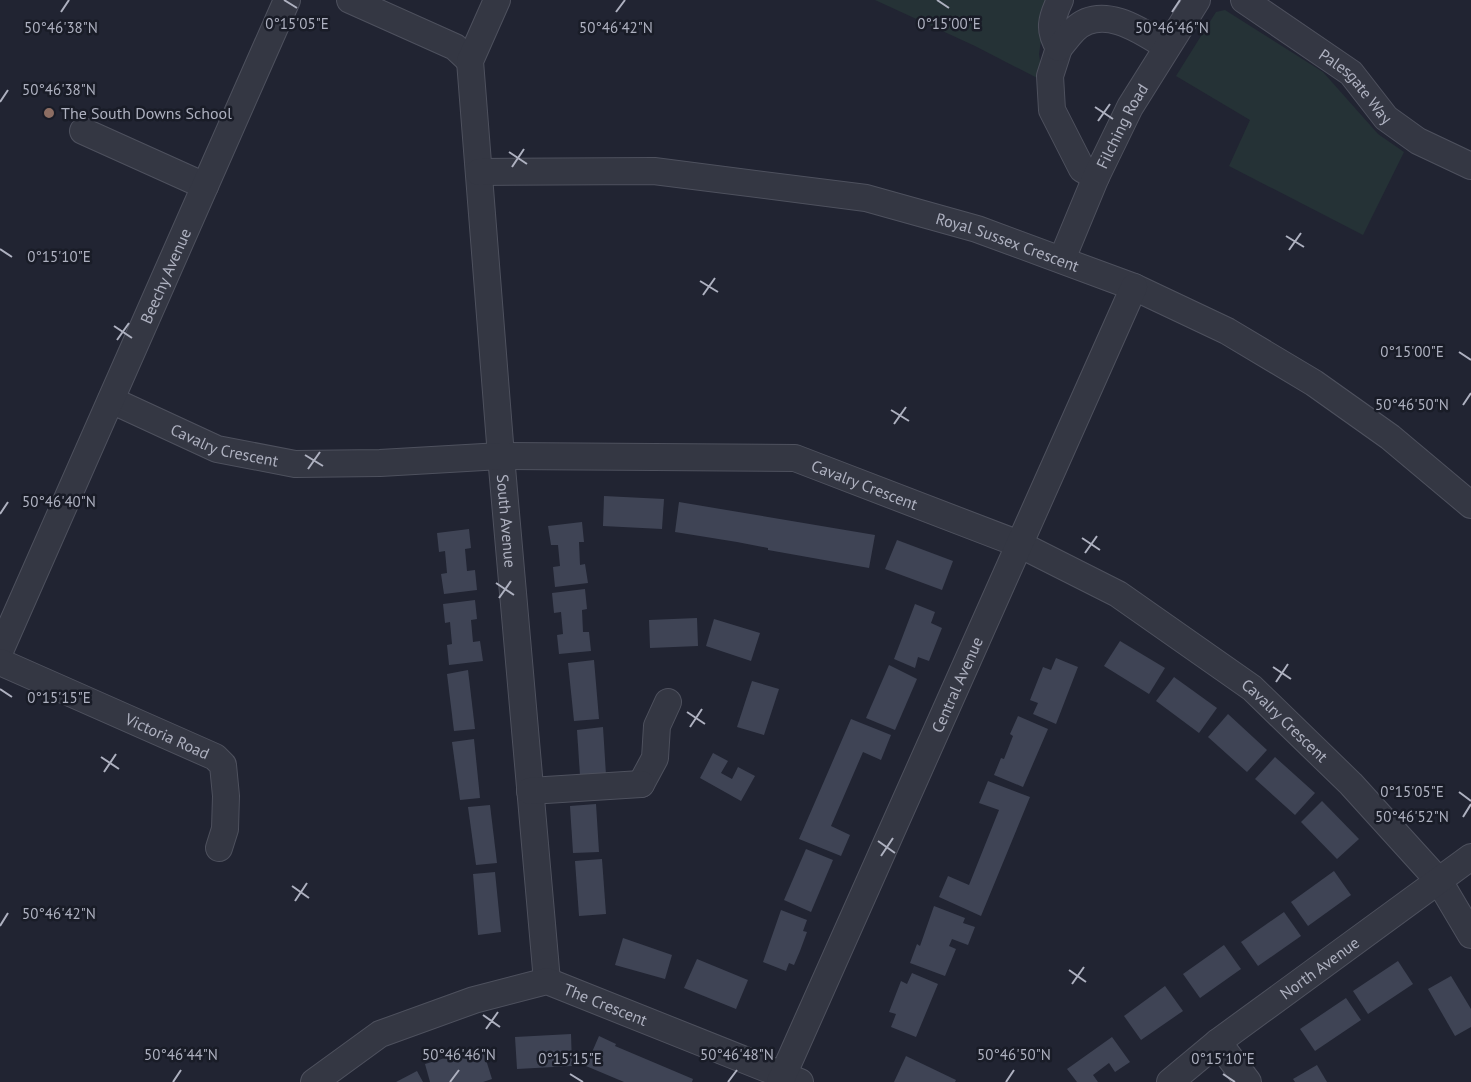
<svg xmlns="http://www.w3.org/2000/svg" width="1471" height="1082" font-family="'PT Sans',sans-serif">
	<style>
		.green { fill: #253236 }
		.building { fill: #3f4455 }
		.lines { fill: none; stroke-linecap: round; stroke-linejoin: round }
		.minor-casing { stroke: #4e515e; stroke-width: 28 }
		.minor { stroke: #343743; stroke-width: 26 }
		.ticks { fill: none; stroke: #aeb1c0; stroke-width: 2 }
		.education-dot { fill: #8d6e63; stroke: #191c27; stroke-width: 2 }
		.labels { text-anchor: middle; dominant-baseline: central; stroke-width: 5; stroke-linejoin: round; paint-order: stroke }
		.street-label { font-size: 16px; fill: #aeb1c0; stroke: #191c27 }
		.poi-label { font-size: 16px; fill: #aeb1c0; stroke: #191c27; text-anchor: start }
		.ticks-label { font-size: 15px; text-anchor: middle; fill: #aeb1c0; stroke: #191c27; stroke-width: 5; stroke-linejoin: round; paint-order: stroke }
	</style>
	<rect width="100%" height="100%" fill="#212432"/>
	<g class="green">
		<path d="M875,0H1047L1039,54L1043,81L975,46Z"/>
		<path d="M1225,10L1323,72L1378,134L1404,152L1363,235L1229,166L1250,120L1176,76L1216,12Z"/>
	</g>
	<g class="building">
		<path d="M604,496L664,499L662,529L603,526Z"/>
		<path d="M679,502L875,535L869,568L768,550V548L737,542L675,532Z"/>
		<path d="M582,522L584,542H579L580,565L585,564L588,583L555,587L553,567L560,566L558,545H551L548,526Z"/>
		<path d="M469,529L471,548L465,549L467,571L475,570L477,590L444,594L441,574L447,573L445,551L439,552L437,533Z"/>
		<path d="M897,540L953,561L942,590L885,569Z"/>
		<path d="M585,589L587,609L582,610L583,632H589L591,651L559,654L557,635L563,634L561,612L554,613L552,593Z"/>
		<path d="M475,600L477,619L471,620L473,642L480,641L483,661L449,665L447,645L452,644L450,622L445,623L443,604Z"/>
		<path d="M915,604L935,612L931,623L942,628L929,661L918,657L915,668L894,659Z"/>
		<path d="M697,618L698,646L650,648L649,620Z"/>
		<path d="M714,619L760,633L751,661L706,646Z"/>
		<path d="M1120,641L1165,668L1149,694L1104,666Z"/>
		<path d="M1056,658L1078,667L1056,724L1033,714L1038,703L1030,700L1043,667L1051,670Z"/>
		<path d="M594,660L599,719L574,721L568,663Z"/>
		<path d="M889,665L917,679L895,730L866,718Z"/>
		<path d="M468,670L475,729L454,731L447,674Z"/>
		<path d="M1174,677L1217,708L1199,733L1156,701Z"/>
		<path d="M752,681L779,689L764,735L737,727Z"/>
		<path d="M1228,714L1267,750L1247,772L1208,737Z"/>
		<path d="M1018,716L1048,729L1023,787L994,775L1001,758L1004,759L1013,736L1010,734Z"/>
		<path d="M851,719L891,735L881,760L863,752L831,826L850,835L841,856L799,839Z"/>
		<path d="M603,727L606,775L580,776L577,730Z"/>
		<path d="M474,739L480,798L460,800L452,742Z"/>
		<path d="M713,753L728,761L721,773L732,779L738,767L755,776L741,801L700,778Z"/>
		<path d="M1275,757L1315,793L1295,815L1255,779Z"/>
		<path d="M988,781L1030,797L981,916L939,897L948,876L969,885L999,810L979,803Z"/>
		<path d="M1322,801L1359,839L1337,859L1301,822Z"/>
		<path d="M596,804L599,852L573,853L570,806Z"/>
		<path d="M490,805L497,863L476,865L468,807Z"/>
		<path d="M806,849L833,860L811,912L784,900Z"/>
		<path d="M602,859L606,914L579,916L575,861Z"/>
		<path d="M1334,871L1351,895L1308,926L1291,902Z"/>
		<path d="M495,872L501,932L478,935L473,874Z"/>
		<path d="M934,906L965,918L963,923L975,927L968,945L952,939L949,946L956,949L945,976L910,963L917,944L920,946Z"/>
		<path d="M781,910L807,920L803,931L807,932L800,951L794,965L789,963L786,971L763,962Z"/>
		<path d="M1284,912L1301,936L1258,966L1241,942Z"/>
		<path d="M623,938L672,955L665,979L615,965Z"/>
		<path d="M1224,945L1241,969L1200,998L1183,974Z"/>
		<path d="M697,959L748,980L736,1009L684,988Z"/>
		<path d="M1398,961L1413,984L1368,1014L1353,991Z"/>
		<path d="M912,973L938,984L916,1037L891,1027L896,1014L889,1012L901,981L907,984Z"/>
		<path d="M1451,976L1471,1009V1027L1455,1036L1428,989Z"/>
		<path d="M1165,986L1183,1011L1141,1040L1124,1016Z"/>
		<path d="M1346,998L1361,1020L1315,1051L1300,1029Z"/>
		<path d="M571,1034L572,1066L517,1069L515,1037Z"/>
		<path d="M599,1036L616,1044L615,1046L693,1079L692,1082H624L586,1066Z"/>
		<path d="M1112,1037L1130,1062L1115,1072L1109,1063L1093,1075L1098,1082H1077L1067,1069Z"/>
		<path d="M482,1047L492,1079L483,1082H430L425,1064Z"/>
		<path d="M906,1056L956,1080L955,1082H894Z"/>
		<path d="M1317,1065L1327,1082H1295L1293,1079Z"/>
		<path d="M417,1071L423,1082H396Z"/>
	</g>
	<g class="lines">
		<defs>
			<g id="minor">
				<path d="M350,0L455,47L470,61"/>
				<path id="s1" d="M497,0L470,61L501,456L547,981"/>
				<path d="M1060,0C1051,19 1048,30 1059,48L1050,76L1052,110L1082,169L1096,177"/>
				<path id="s2" d="M1244,0L1351,73L1386,118L1418,141L1471,166"/>
				<path d="M1059,48C1064,42 1069,35 1074,30C1102,3 1142,31 1167,47"/>
				<path d="M83,131L205,186"/>
				<path id="s3" d="M479,172L654,171L866,198L977,229L1134,287L1227,331L1314,383L1390,437L1471,505"/>
				<path id="s4" d="M1062,259L1096,177L1130,107L1197,0"/>
				<path id="s5" d="M111,400L217,449L295,464L380,463L501,456L795,458L1019,544L1118,594L1252,688L1351,784L1439,881L1471,935"/>
				<path id="s6" d="M0,651L287,0"/>
				<path id="s7" d="M0,662L215,757L223,765L226,796L225,829L219,848"/>
				<path d="M641,784L655,758L657,726L668,702"/>
				<path d="M530,791L641,784"/>
				<path d="M1218,1042L1248,1082"/>
				<path id="s8" d="M314,1082L380,1034L474,1000L547,981L800,1082"/>
				<path id="s9" d="M780,1082L1134,287"/>
				<path id="s10" d="M1170,1082L1218,1042L1471,857"/>
			</g>
		</defs>
		<use href="#minor" class="minor-casing"/>
		<use href="#minor" class="minor"/>
	</g>
	<path class="ticks" d="M284,0L297,8M937,0L949,8M61,12L69,0M616,12L625,0M1172,12L1180,0M0,102L8,90M1095,107L1113,119M1098,121L1110,104M509,152L527,164M512,167L524,149M1286,236L1304,247M0,249L12,257M1289,250L1301,233M700,281L718,292M703,295L715,278M114,326L132,338M117,340L129,323M1459,352L1471,360M1463,405L1471,393M891,410L909,421M894,424L906,407M305,455L323,466M308,469L320,452M0,514L8,502M1082,538L1100,550M1085,553L1097,536M496,583L514,595M499,598L511,581M1273,667L1291,679M1276,682L1288,664M0,689L12,697M687,712L705,724M690,727L702,709M101,757L119,769M104,772L116,754M1459,792L1471,801M1463,817L1471,804M878,841L895,853M881,856L893,838M292,886L309,898M295,901L307,883M0,926L8,913M1069,970L1086,982M1072,984L1084,967M483,1015L500,1027M486,1029L498,1012M570,1074L583,1082M1223,1074L1235,1082M173,1082L181,1070M450,1082L459,1070M728,1082L737,1070M1006,1082L1014,1070"/>
	<circle class="education-dot" cx="49" cy="113" r="6"/>
	<g class="labels">
		<g class="street-label">
			<text stroke="none"><textPath href="#s2" startOffset="142">Palesgate Way</textPath></text>
			<text stroke="none"><textPath href="#s4" startOffset="146">Filching Road</textPath></text>
			<text stroke="none"><textPath href="#s3" startOffset="537">Royal Sussex Crescent</textPath></text>
			<text stroke="none"><textPath href="#s6" startOffset="410">Beechy Avenue</textPath></text>
			<text stroke="none"><textPath href="#s5" startOffset="123">Cavalry Crescent</textPath></text>
			<text stroke="none"><textPath href="#s5" startOffset="771">Cavalry Crescent</textPath></text>
			<text stroke="none"><textPath href="#s1" startOffset="528">South Avenue</textPath></text>
			<text stroke="none"><textPath href="#s9" startOffset="435">Central Avenue</textPath></text>
			<text stroke="none"><textPath href="#s5" startOffset="1257">Cavalry Crescent</textPath></text>
			<text stroke="none"><textPath href="#s7" startOffset="183">Victoria Road</textPath></text>
			<text stroke="none"><textPath href="#s10" startOffset="188">North Avenue</textPath></text>
			<text stroke="none"><textPath href="#s8" startOffset="320">The Crescent</textPath></text>
		</g>
		<g class="poi-label">
			<text x="61" y="113">The South Downs School</text>
		</g>
	</g>
	<g class="ticks-label">
		<text x="297" y="29">0°15'05"E</text>
		<text x="949" y="29">0°15'00"E</text>
		<text x="61" y="33">50°46'38"N</text>
		<text x="616" y="33">50°46'42"N</text>
		<text x="1172" y="33">50°46'46"N</text>
		<text x="59" y="95">50°46'38"N</text>
		<text x="59" y="262">0°15'10"E</text>
		<text x="1412" y="357">0°15'00"E</text>
		<text x="1412" y="410">50°46'50"N</text>
		<text x="59" y="507">50°46'40"N</text>
		<text x="59" y="703">0°15'15"E</text>
		<text x="1412" y="797">0°15'05"E</text>
		<text x="1412" y="822">50°46'52"N</text>
		<text x="59" y="919">50°46'42"N</text>
		<text x="181" y="1060">50°46'44"N</text>
		<text x="459" y="1060">50°46'46"N</text>
		<text x="737" y="1060">50°46'48"N</text>
		<text x="1014" y="1060">50°46'50"N</text>
		<text x="570" y="1064">0°15'15"E</text>
		<text x="1223" y="1064">0°15'10"E</text>
	</g>
</svg>
